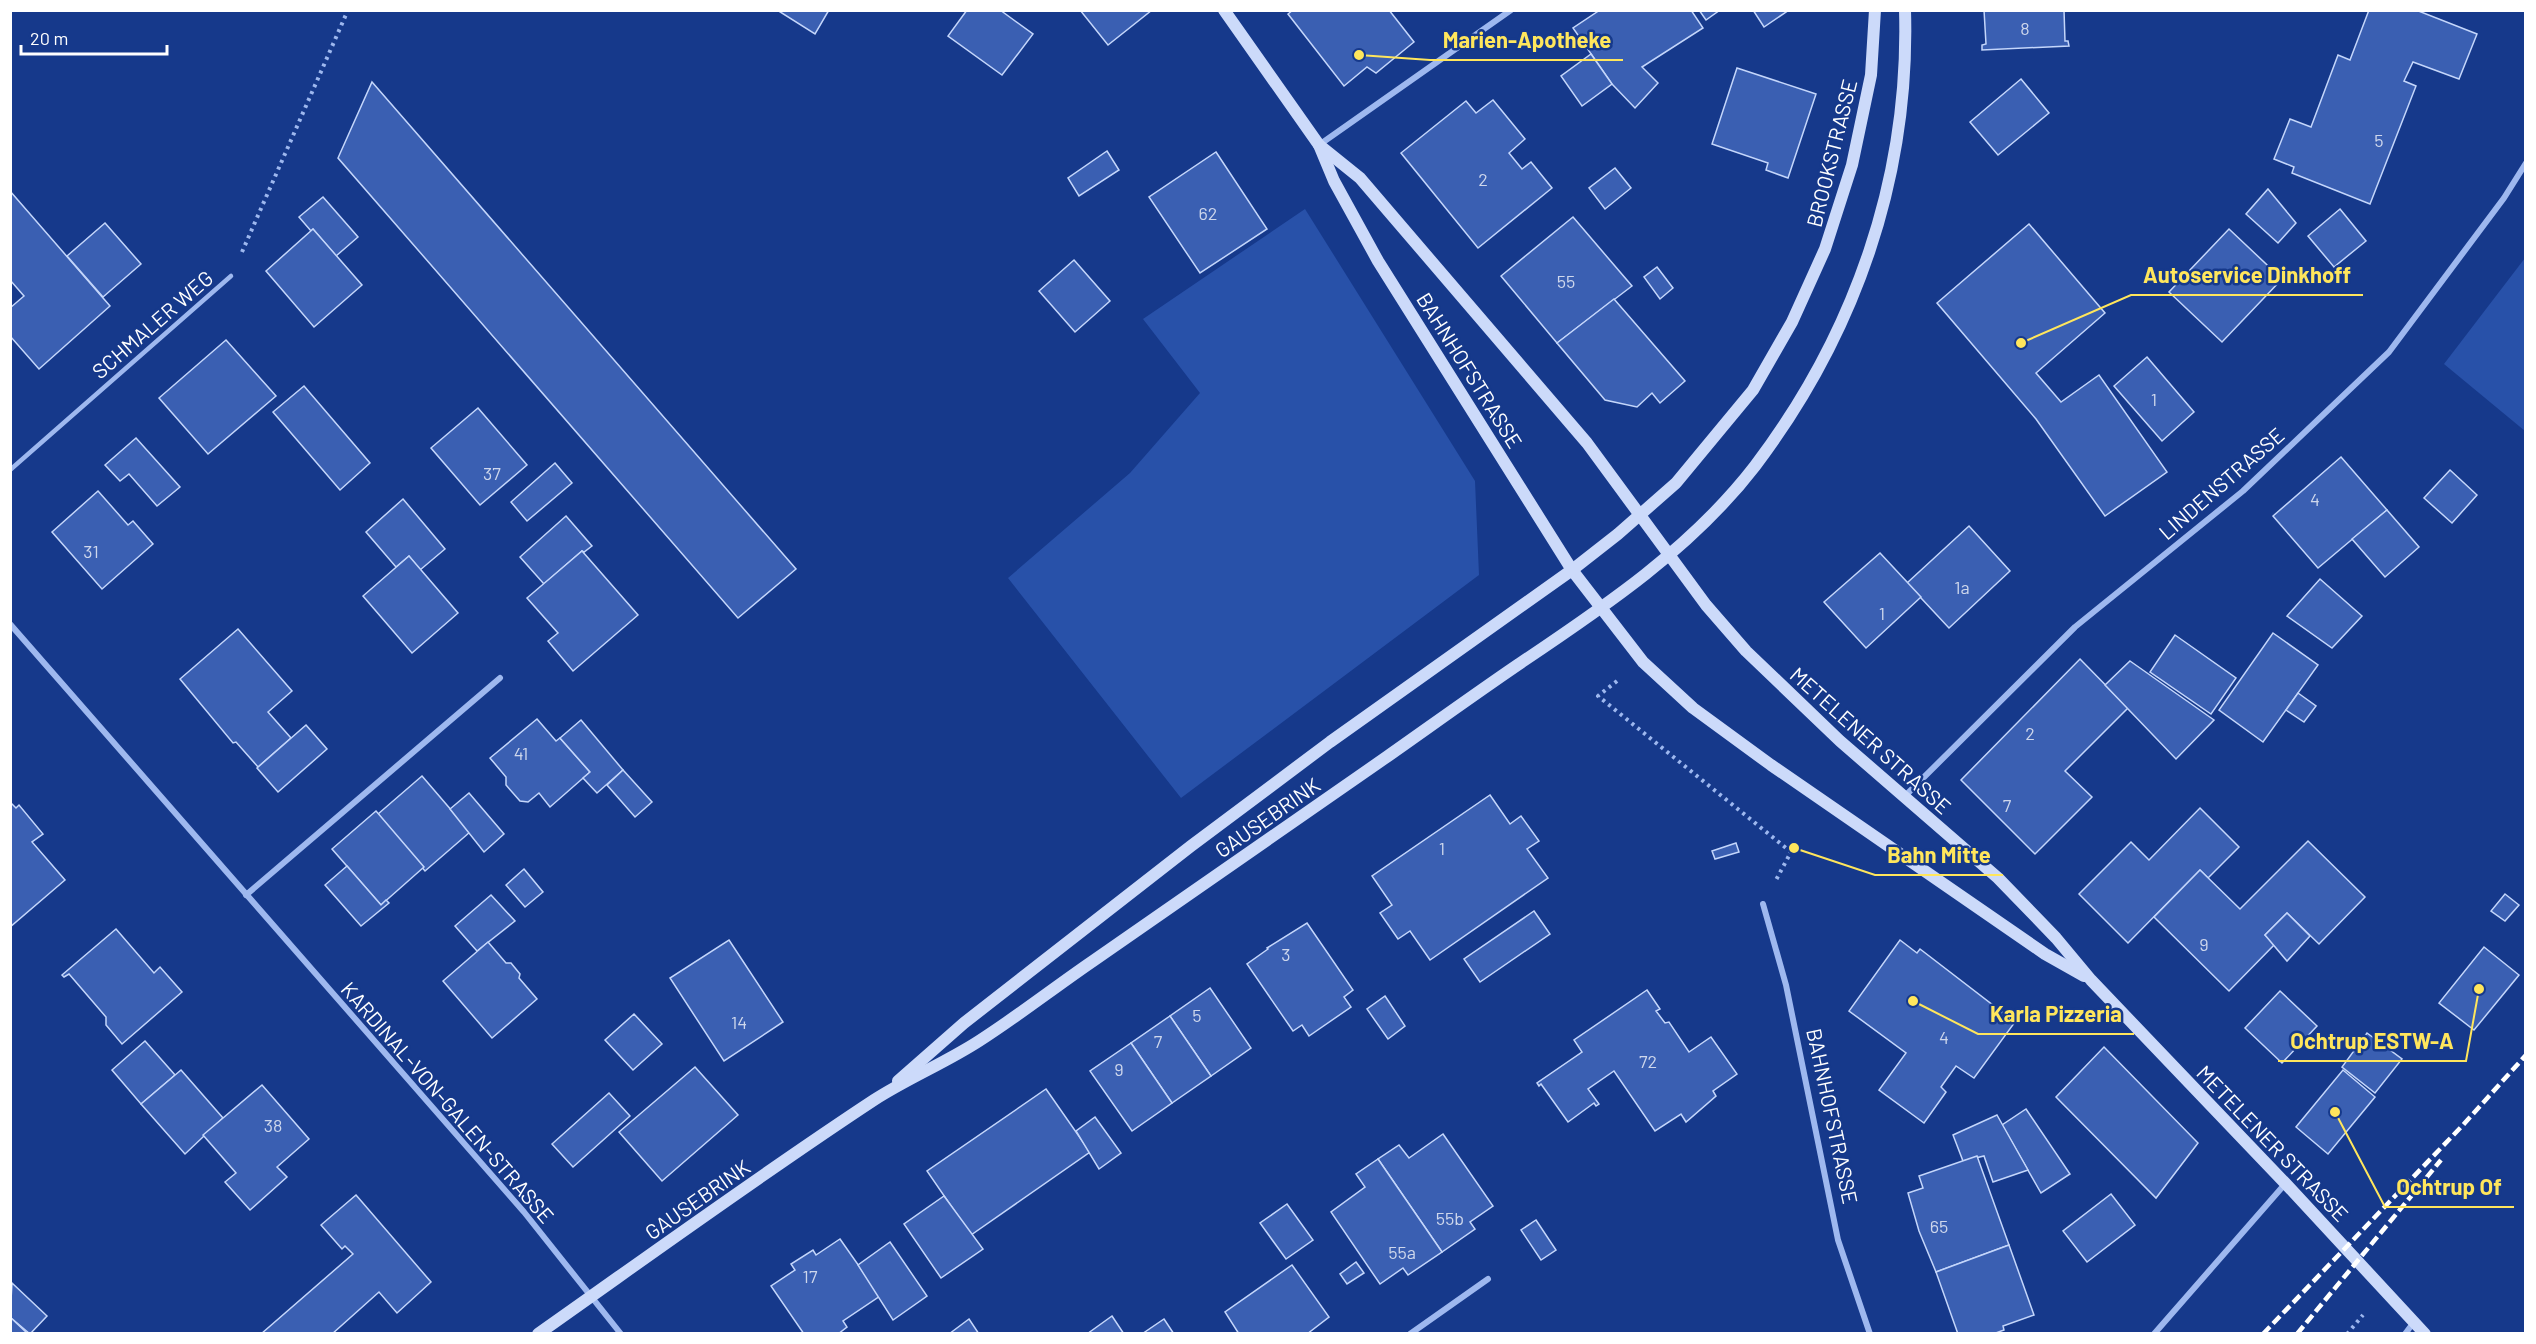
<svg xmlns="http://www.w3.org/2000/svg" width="2536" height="1344" font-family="Barlow,sans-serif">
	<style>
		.green { fill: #2851a9 }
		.building { fill: #3a5fb2; stroke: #c4d6fb; stroke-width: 1.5 }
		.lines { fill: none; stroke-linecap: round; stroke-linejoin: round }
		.path { stroke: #9eb8ef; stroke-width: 4; stroke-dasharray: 3 4.5; stroke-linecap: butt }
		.lane { stroke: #9eb8ef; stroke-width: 4.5 }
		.street { stroke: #9eb8ef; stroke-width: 6 }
		.secondary { stroke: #ccdafa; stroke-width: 12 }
		.rail { stroke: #fff; stroke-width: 4.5; stroke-dasharray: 10 4.5; stroke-linecap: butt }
		.labels { text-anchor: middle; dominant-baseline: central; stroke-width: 5; stroke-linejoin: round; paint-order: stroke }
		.number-label { font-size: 18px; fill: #ced7ec }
		.street-label { font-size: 21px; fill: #fff; stroke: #16398b }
		.leader { fill: none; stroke: #ffe65c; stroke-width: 2 }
		.callout-dot { fill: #ffe65c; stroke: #16398b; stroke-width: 2 }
		.callout-label { font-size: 22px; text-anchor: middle; font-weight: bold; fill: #ffe65c; stroke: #16398b; stroke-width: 5; stroke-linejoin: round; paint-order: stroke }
	</style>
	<rect width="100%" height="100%" fill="#16398b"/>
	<g class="green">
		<path d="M1305,209L1475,481L1479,575L1181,798L1008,578L1130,473L1200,393L1143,319Z"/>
		<path d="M2525,258V431L2444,364Z"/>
	</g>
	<g class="building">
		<path d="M777,10H829L815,34Z"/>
		<path d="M967,10H1000L1033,34L1002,75L948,36Z"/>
		<path d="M1080,10H1152L1108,45Z"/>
		<path d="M1293,10H1389L1414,42L1376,73L1367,67L1344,86L1288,14Z"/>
		<path d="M1600,10H1691L1703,28L1642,67L1658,83L1635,108L1612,84L1573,28Z"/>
		<path d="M1699,10H1720L1706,20Z"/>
		<path d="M1753,10H1789L1764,27Z"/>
		<path d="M1984,10H2064L2065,41H2068L2069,46L1982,50V45L1986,44Z"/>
		<path d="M2369,10H2416L2477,34L2459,79L2413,62L2404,81L2416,86L2370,204L2292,173L2294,167L2274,159L2290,119L2311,127L2338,55L2350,60Z"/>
		<path d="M1591,54L1612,84L1582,106L1561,76Z"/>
		<path d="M1737,68L1816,94L1788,178L1766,170L1768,163L1712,144Z"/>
		<path d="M2021,79L2049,113L1998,155L1970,122Z"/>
		<path d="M372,82L796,569L738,618L338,158Z"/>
		<path d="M1493,100L1525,139L1509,153L1522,169L1531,162L1552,188L1478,248L1401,153L1466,101L1476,113Z"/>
		<path d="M1107,151L1119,170L1079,196L1068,178Z"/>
		<path d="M1216,152L1267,229L1200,273L1149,197Z"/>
		<path d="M1615,168L1631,188L1605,209L1589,188Z"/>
		<path d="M2268,189L2296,223L2278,243L2246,214Z"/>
		<path d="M10,191L110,306L39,369L10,336V308L24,296L10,280Z"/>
		<path d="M323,197L358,237L336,256L313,229L311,231L299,217Z"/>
		<path d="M2340,209L2366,241L2334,267L2308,236Z"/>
		<path d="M1573,217L1632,286L1557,343L1501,276Z"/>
		<path d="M105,223L141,264L103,297L67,256Z"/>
		<path d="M2029,224L2105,313L2036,373L2061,402L2099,375L2167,472L2105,516L2036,419L1937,303Z"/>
		<path d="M313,229L362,285L314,327L266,271Z"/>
		<path d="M2229,229L2282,279L2222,342L2169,292Z"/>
		<path d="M1074,260L1110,301L1075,332L1039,291Z"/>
		<path d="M1657,267L1673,288L1660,299L1644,277Z"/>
		<path d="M1614,299L1685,381L1660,403L1652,393L1637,407L1605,400L1557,343Z"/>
		<path d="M226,340L276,396L208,454L159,398Z"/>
		<path d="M2147,357L2194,412L2162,441L2114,386Z"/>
		<path d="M304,386L370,463L340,490L273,412Z"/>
		<path d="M478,408L527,465L480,505L431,448Z"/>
		<path d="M136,438L180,487L157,506L129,474L120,481L105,465Z"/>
		<path d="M2341,457L2387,510L2318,568L2273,516Z"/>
		<path d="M555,463L572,483L527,521L511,502Z"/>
		<path d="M2450,470L2477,495L2452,523L2424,498Z"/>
		<path d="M98,491L128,525L133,521L153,544L102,589L52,532Z"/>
		<path d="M403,499L445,549L420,570L409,556L396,567L366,532Z"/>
		<path d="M2387,510L2419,547L2385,577L2352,539Z"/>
		<path d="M566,516L592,546L584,552L582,551L544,584L520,557Z"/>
		<path d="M1969,526L2010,571L1949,628L1907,583Z"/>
		<path d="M582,551L638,615L573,671L548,641L558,633L527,598Z"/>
		<path d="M1880,553L1921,597L1866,648L1824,602Z"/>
		<path d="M409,556L458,613L412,653L363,596Z"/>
		<path d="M2320,579L2362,616L2332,648L2287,616Z"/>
		<path d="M238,629L292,691L268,712L291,738L258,767L236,742L233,743L180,679Z"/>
		<path d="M2273,633L2318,665L2263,742L2219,710Z"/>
		<path d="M2175,635L2236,678L2211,714L2150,672Z"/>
		<path d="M2080,659L2128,708L2065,771L2092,797L2035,854L1961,780Z"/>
		<path d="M2130,661L2214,720L2176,759L2105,685Z"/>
		<path d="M2298,693L2316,706L2304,722L2286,710Z"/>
		<path d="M537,719L556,741L560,738L590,772L550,807L539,793L528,802L520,801L506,785V777L490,758Z"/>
		<path d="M581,720L623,770L597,793L583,778L590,772L560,738Z"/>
		<path d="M306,725L327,749L278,792L257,768Z"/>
		<path d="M623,770L652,802L635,817L607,785Z"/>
		<path d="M422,776L470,832L425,871L378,814Z"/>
		<path d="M469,793L504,834L484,852L450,809Z"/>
		<path d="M1490,795L1510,824L1521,816L1539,841L1527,849L1548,878L1430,960L1410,931L1398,939L1380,913L1392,905L1372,876Z"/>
		<path d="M10,802L16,808L19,805L43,834L32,842L65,880L10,927Z"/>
		<path d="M2200,808L2239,847L2208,878L2200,870L2128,943L2079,894L2131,842L2149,860Z"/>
		<path d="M376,811L424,867L381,905L332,849Z"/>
		<path d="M2308,841L2365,897L2319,944L2287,913L2265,935L2275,944L2229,991L2154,917L2200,870L2240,909Z"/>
		<path d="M1736,843L1739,852L1715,859L1712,851Z"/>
		<path d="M347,866L381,905L386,900L389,903L361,926L325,885Z"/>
		<path d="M524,869L543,892L525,907L506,885Z"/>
		<path d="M2505,894L2519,905L2505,921L2491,911Z"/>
		<path d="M491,895L515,921L477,951L455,926Z"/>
		<path d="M1534,911L1550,934L1480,982L1464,959Z"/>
		<path d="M2287,913L2310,936L2287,961L2265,935Z"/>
		<path d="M1307,923L1353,990L1344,997L1351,1007L1309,1036L1302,1025L1293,1031L1247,964L1268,949L1267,948Z"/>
		<path d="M116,929L154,973L160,967L182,992L122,1044L106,1025V1017L69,974L64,977L62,975Z"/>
		<path d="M729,940L783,1022L724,1061L670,978Z"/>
		<path d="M1900,940L1917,953L1920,949L2015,1022L1974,1078L1956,1066L1941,1087L1946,1092L1924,1123L1879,1090L1906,1053L1849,1011Z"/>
		<path d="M488,942L506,963H511L520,974L519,978L537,999L492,1038L443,981Z"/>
		<path d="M2484,947L2519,975L2474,1030L2439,1003Z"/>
		<path d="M1210,988L1251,1048L1211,1076L1170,1016Z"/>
		<path d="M1647,990L1660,1009L1656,1011L1665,1023L1669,1022L1689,1052L1711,1037L1737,1074L1713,1091L1716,1096L1686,1122L1681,1114L1655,1131L1614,1071L1588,1089L1599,1104L1596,1106L1594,1103L1568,1122L1541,1084L1539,1086L1537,1083L1582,1052L1574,1040Z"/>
		<path d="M2280,991L2317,1026L2282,1063L2245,1028Z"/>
		<path d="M1385,996L1405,1026L1388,1039L1367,1009Z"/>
		<path d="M634,1014L662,1044L633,1070L605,1040Z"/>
		<path d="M1170,1016L1211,1076L1172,1103L1131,1043Z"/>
		<path d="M2367,1033L2402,1059L2375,1093L2342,1067Z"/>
		<path d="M145,1041L175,1075L141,1104L112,1070Z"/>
		<path d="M1131,1043L1172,1103L1132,1131L1090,1071Z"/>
		<path d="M2104,1047L2198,1143L2156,1198L2056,1097Z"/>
		<path d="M695,1067L738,1115L662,1181L619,1132Z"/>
		<path d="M181,1070L223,1118L185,1154L141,1104Z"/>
		<path d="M2343,1070L2375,1097L2328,1154L2296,1127Z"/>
		<path d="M262,1085L309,1139L277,1167L287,1177L250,1210L225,1182L236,1173L203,1135Z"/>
		<path d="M1046,1089L1090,1152L971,1235L927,1171Z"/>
		<path d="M609,1093L630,1116L573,1167L552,1144Z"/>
		<path d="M2026,1109L2070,1174L2041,1193L2002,1125Z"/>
		<path d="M1997,1115L2028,1170L1993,1182L1984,1156L1963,1161L1953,1135Z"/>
		<path d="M1095,1117L1121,1153L1099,1169L1076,1131Z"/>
		<path d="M1443,1134L1493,1206L1470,1222L1475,1229L1442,1252L1378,1159L1399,1145L1409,1158Z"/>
		<path d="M1977,1156L2009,1245L1936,1272L1919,1231L1908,1193L1923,1188L1919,1176Z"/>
		<path d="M1378,1159L1442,1252L1408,1275L1403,1268L1380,1284L1331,1212L1365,1187L1356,1174Z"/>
		<path d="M2111,1194L2135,1225L2087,1262L2063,1231Z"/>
		<path d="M356,1195L431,1282L397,1313L379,1292L332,1334H261L353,1254L345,1246L342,1249L321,1225Z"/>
		<path d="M944,1196L983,1249L941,1278L904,1224Z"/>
		<path d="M1287,1204L1313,1240L1286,1259L1260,1223Z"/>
		<path d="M1536,1220L1556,1250L1541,1260L1521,1230Z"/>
		<path d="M840,1239L880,1296L843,1321L847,1327L838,1334H804L771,1286L795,1270L791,1264L813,1250L816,1255Z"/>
		<path d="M890,1242L927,1296L893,1320L858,1265Z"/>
		<path d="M2009,1245L2034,1315L2003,1326L2004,1330L1993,1334H1958L1936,1272Z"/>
		<path d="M1356,1262L1364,1273L1347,1284L1340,1274Z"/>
		<path d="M1292,1265L1329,1317L1307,1334H1239L1225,1312Z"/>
		<path d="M12,1283L47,1316L30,1334L10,1317Z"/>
		<path d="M1112,1316L1124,1334H1087Z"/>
		<path d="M10,1317L28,1334H10Z"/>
		<path d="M969,1319L979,1334H949Z"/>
		<path d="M1164,1319L1174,1334H1142Z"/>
	</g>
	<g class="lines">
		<g class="path">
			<path d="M242,252L348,10"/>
			<path d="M1617,681L1598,696L1791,852L1776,880"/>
			<path d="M2347,1334L2363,1315"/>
		</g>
		<path class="lane" d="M10,470L231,276"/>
		<g class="street">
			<path d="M1319,145L1511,10"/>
			<path d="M10,624L524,1212L621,1334"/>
			<path d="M1904,797L2075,627L2243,491L2389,352L2504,198L2526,163"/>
			<path d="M246,895L500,678"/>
			<path d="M1763,904L1786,985L1838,1240L1870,1334"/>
			<path d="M1410,1334L1488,1279"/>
			<path d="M2154,1334L2285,1184"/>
			<path d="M2405,1334L2414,1322"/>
		</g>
		<g class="secondary">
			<path d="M1224,10L1319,145L1334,181L1378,261L1572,570L1643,662L1693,708L1771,765L2045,954L2084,976"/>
			<path d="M1319,145L1360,178L1587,443L1706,605L1746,651L1840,741L1998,878L2056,938L2091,980L2286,1184L2425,1334"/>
			<path d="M898,1081L964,1023L1191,846L1330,742L1572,570L1618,534L1676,483L1753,390L1792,322L1825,249L1852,165L1871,75L1875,10"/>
			<path d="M538,1334C650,1255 760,1175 874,1100C908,1078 945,1063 979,1041C1018,1016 1055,987 1093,961C1192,893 1290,824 1388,756C1432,725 1475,694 1519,664C1604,607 1692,548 1755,466C1855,334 1910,177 1905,10"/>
		</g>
		<g class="rail">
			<path d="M2263,1334L2463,1125L2526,1055"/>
			<path d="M2297,1334L2441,1160"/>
		</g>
	</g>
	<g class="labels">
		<g class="number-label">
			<text x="2025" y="28">8</text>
			<text x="2379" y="140">5</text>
			<text x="1483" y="179">2</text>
			<text x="1208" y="213">62</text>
			<text x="1566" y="281">55</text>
			<text x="2154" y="399">1</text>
			<text x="492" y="473">37</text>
			<text x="2315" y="499">4</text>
			<text x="91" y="551">31</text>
			<text x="1962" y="587">1a</text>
			<text x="1882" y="613">1</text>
			<text x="2030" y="733">2</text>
			<text x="521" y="753">41</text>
			<text x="2007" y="805">7</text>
			<text x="1442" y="848">1</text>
			<text x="2204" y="944">9</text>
			<text x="1286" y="954">3</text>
			<text x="1197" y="1015">5</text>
			<text x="739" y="1022">14</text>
			<text x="1944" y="1037">4</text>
			<text x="1158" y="1041">7</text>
			<text x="1648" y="1061">72</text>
			<text x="1119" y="1069">9</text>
			<text x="273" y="1125">38</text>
			<text x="1450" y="1218">55b</text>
			<text x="1939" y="1226">65</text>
			<text x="1402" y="1252">55a</text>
			<text x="810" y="1276">17</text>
		</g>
		<g class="street-label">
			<text transform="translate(1831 153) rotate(-76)">BROOKSTRASSE</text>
			<text transform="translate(152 324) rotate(-41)">SCHMALER WEG</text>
			<text transform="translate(1470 370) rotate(58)">BAHNHOFSTRASSE</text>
			<text transform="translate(2221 483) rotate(-41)">LINDENSTRASSE</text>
			<text transform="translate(1871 740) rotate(42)">METELENER STRASSE</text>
			<text transform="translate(1267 817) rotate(-35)">GAUSEBRINK</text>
			<text transform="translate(448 1102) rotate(49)">KARDINAL-VON-GALEN-STRASSE</text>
			<text transform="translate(1833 1116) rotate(78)">BAHNHOFSTRASSE</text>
			<text transform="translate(2273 1143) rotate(46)">METELENER STRASSE</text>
			<text transform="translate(697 1199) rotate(-35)">GAUSEBRINK</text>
		</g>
	</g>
	<path class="leader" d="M1359 55L1430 60H1623M2021 343L2131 295H2363M1794 848L1875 875H2003M1913 1001L1978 1034H2134M2479 989L2466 1061H2278M2335 1112L2385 1207H2514"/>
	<g class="callout-dot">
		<circle cx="1359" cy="55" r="6"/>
		<circle cx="2021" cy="343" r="6"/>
		<circle cx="1794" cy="848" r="6"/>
		<circle cx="1913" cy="1001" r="6"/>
		<circle cx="2479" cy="989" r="6"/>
		<circle cx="2335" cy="1112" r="6"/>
	</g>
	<g class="callout-label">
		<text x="1527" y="48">Marien-Apotheke</text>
		<text x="2247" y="283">Autoservice Dinkhoff</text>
		<text x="1939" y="863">Bahn Mitte</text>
		<text x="2056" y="1022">Karla Pizzeria</text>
		<text x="2372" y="1049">Ochtrup ESTW-A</text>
		<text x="2449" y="1195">Ochtrup Of</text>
	</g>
	<rect width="2536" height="1344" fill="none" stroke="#ffffff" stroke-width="24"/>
	<path d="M21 45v9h146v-9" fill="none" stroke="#ffffff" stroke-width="3"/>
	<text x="30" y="45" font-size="18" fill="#ffffff" stroke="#16398b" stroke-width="4.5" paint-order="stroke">20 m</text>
</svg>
